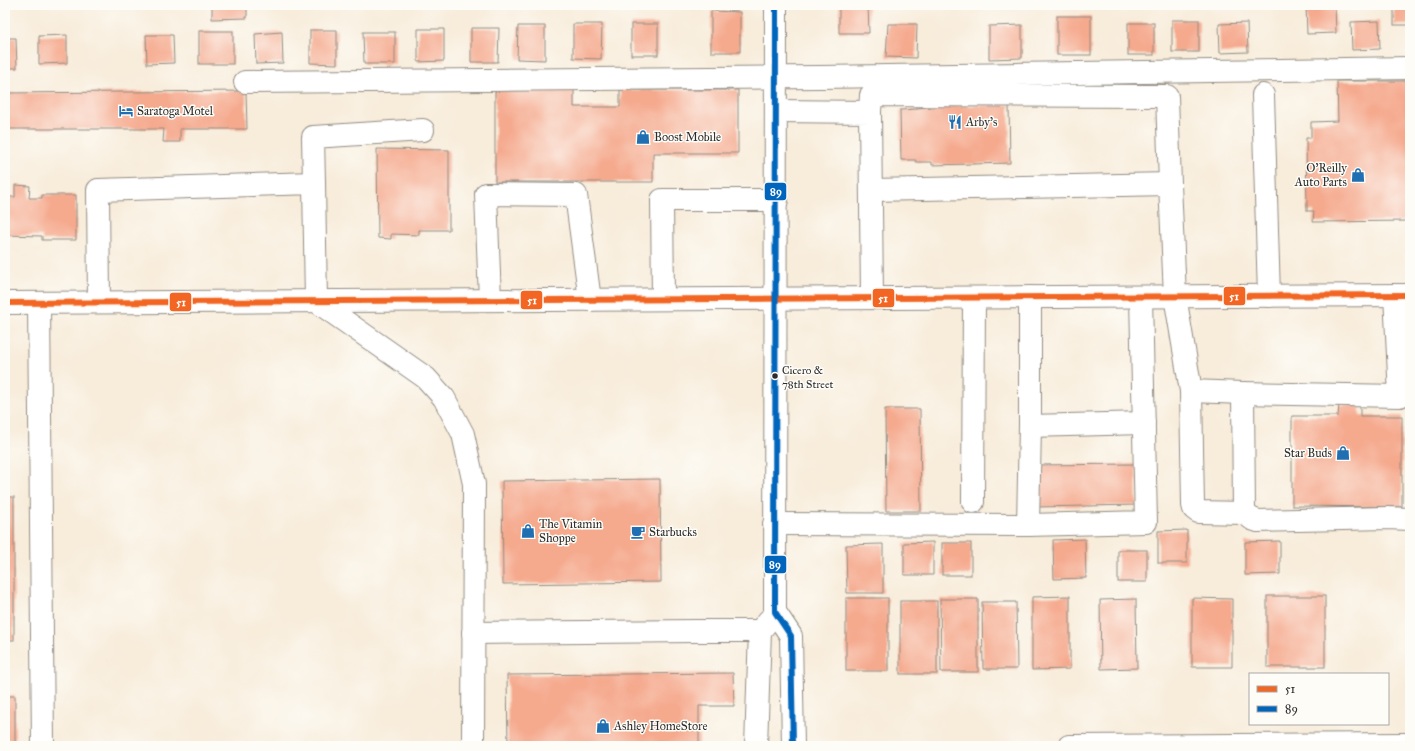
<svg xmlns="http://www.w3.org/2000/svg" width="1415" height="751" font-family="'IM FELL Great Primer',serif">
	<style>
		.building { fill: #f5a98d }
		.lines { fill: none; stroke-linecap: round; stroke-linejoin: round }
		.minor-casing { stroke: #928c82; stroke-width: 24 }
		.major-casing { stroke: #928c82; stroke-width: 24 }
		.minor { stroke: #fff; stroke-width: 22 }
		.major { stroke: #fff; stroke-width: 22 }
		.bus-1-casing { stroke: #fdfcf7; stroke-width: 9 }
		.bus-2-casing { stroke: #fdfcf7; stroke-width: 9 }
		.bus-1 { stroke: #f26522; stroke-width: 6 }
		.bus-2 { stroke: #0065bd; stroke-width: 6 }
		.bus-dot { fill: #2b2b2b; stroke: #fdfcf7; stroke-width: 1.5 }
		.labels { text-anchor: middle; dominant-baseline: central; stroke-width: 3; stroke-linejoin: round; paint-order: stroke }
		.bus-label { font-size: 11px; fill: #2b2b2b; stroke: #fdfcf7; text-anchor: start }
		.poi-label { font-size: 12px; fill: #2b2b2b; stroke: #fdfcf7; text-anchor: start }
		.line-badge { stroke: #fdfcf7; stroke-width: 1.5 }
		.badge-label { font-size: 11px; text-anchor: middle; font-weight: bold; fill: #fff }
	</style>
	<rect width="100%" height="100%" fill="#fdfcf7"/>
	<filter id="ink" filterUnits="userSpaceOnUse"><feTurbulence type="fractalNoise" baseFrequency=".025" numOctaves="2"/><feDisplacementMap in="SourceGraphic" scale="8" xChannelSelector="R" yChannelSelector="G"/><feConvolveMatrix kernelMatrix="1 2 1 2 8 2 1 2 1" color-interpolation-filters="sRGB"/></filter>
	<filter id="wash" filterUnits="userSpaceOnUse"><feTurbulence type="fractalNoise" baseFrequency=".012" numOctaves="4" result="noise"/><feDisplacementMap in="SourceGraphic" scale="16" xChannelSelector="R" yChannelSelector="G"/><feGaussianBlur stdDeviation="0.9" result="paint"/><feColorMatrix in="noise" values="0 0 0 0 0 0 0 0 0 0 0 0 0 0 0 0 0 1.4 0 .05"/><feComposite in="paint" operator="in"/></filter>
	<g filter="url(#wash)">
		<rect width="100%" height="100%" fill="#f8ecda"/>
		<g id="blocks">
			<g class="building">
				<path d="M212,5H247V18L212,19Z"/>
				<path d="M839,5H868L869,33H839Z"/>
				<path d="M1306,5H1335L1336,33L1307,34Z"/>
				<rect x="1394" y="5" width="16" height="20"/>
				<path d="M711,11L740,12V52H711Z"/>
				<rect x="1057" y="16" width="34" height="39"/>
				<rect x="1172" y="20" width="27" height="32"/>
				<path d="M1379,21L1380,49L1352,50L1351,22Z"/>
				<rect x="1128" y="23" width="26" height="32"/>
				<path d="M1247,23L1248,52L1220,53L1219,24Z"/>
				<path d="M573,24H602L601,59L573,58Z"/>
				<rect x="631" y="24" width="27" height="31"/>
				<path d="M888,24H917L916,58L886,57Z"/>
				<path d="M1022,25V58L989,59V26Z"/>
				<path d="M518,26H545V60L517,59Z"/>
				<path d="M471,28H499L498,62H471Z"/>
				<path d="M418,29H444V61L418,62Z"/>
				<path d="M310,30H337V64L310,63Z"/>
				<rect x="199" y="31" width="34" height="33"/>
				<path d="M282,32L283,63L256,64L255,34Z"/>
				<path d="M363,32H395V64H364Z"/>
				<path d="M67,35V63L39,64V36Z"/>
				<path d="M146,35H173L174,63L147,64Z"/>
				<path d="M5,38H16L17,68H5Z"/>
				<path d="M1337,81H1410V221L1313,222L1314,211H1307L1306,138H1311V122L1338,121Z"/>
				<path d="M495,90H574V107H620V90H738V153H653V182H495Z"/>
				<path d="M246,91L247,129H180V142H163L164,129H5V93Z"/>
				<path d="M1009,105L1010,163L932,165V162H916V160H901L900,110L916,109V108L931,107V106Z"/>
				<path d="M377,149L449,150V230H419V235L391,234V239L378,238Z"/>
				<path d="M15,185L30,186L29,198H42V195H76V240H42V236L5,235V197H15Z"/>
				<path d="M1339,405H1360V416H1402V507L1292,506V416H1338Z"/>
				<path d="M885,409H920L921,511H886Z"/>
				<path d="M1136,464L1137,505L1035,507L1034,465Z"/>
				<path d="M660,479L661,582L503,584L502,481Z"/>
				<rect x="5" y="497" width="9" height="143"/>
				<path d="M1187,530V563H1158V531Z"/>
				<path d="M1085,539L1086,578L1054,579L1053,540Z"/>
				<path d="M1280,541V574L1245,575V542Z"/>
				<path d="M933,542V575H904V543Z"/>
				<rect x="942" y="543" width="29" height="32"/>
				<path d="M883,544V593H847L846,545Z"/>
				<rect x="1118" y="550" width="29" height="32"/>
				<path d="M1070,596V669L1032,670V597Z"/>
				<rect x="1267" y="596" width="58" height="71"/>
				<rect x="846" y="598" width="42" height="73"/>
				<path d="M1192,598L1232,599V667H1192Z"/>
				<path d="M940,599H978V672H941Z"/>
				<path d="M1136,599L1137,668L1101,669L1100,600Z"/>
				<rect x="900" y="601" width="37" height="73"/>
				<path d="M982,602H1016L1017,669H983Z"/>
				<path d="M733,673L734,706H699V746H508L507,675Z"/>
				<rect x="5" y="696" width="10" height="50"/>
			</g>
		</g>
	</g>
	<g filter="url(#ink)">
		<use href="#blocks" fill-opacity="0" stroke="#928c82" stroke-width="1"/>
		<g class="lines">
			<defs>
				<g id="minor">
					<path d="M776,5L775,612L791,636L793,746"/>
					<path d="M245,82L820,77L1410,68"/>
					<path d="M1263,95L1269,296"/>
					<path d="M777,111L870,112L872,298"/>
					<path d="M870,112L871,95L1167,96L1170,184"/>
					<path d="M314,183L313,137L423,130"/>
					<path d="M871,190L1170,184L1175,296L1191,391L1193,505L1194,509L1198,512L1244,513L1243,393"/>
					<path d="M663,299L662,200H777"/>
					<path d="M490,300L486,194L576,195L590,300"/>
					<path d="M99,302L98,190L314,183L316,301L426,378L444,398L463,434L474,484L473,746"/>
					<path d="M39,303L43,746"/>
					<path d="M1191,391L1243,393L1400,396L1395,295"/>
					<path d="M1030,426L1144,423"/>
					<path d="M973,502L974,298"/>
					<path d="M1244,513L1252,519L1258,521L1387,518L1410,519"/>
					<path d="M774,524L1028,525L1146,522L1141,297"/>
					<path d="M1028,525L1030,426V297"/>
					<path d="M473,633L696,631H760"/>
					<path d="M756,746L760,631L769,620"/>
					<path d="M1069,746L1410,744"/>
				</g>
				<path id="major" d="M5,303L1410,295"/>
			</defs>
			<use href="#minor" class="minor-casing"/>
			<use href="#major" class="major-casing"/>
			<use href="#minor" class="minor"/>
			<use href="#major" class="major"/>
			<defs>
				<path id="bus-1" d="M5,303L1410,295"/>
				<path id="bus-2" d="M776,5L775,612L791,636L793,746"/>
			</defs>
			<use href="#bus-1" class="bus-1-casing"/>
			<use href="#bus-2" class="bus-2-casing"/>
			<use href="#bus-1" class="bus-1"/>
			<use href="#bus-2" class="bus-2"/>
		</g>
	</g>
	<defs>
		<symbol id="hotel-bare" viewBox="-9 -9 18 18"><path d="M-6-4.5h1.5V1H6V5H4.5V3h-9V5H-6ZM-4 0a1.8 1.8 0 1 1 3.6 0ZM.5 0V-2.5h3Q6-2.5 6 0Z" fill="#1f6fb2" stroke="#fdfcf7" stroke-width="2.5" paint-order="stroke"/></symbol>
		<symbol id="restaurant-bare" viewBox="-9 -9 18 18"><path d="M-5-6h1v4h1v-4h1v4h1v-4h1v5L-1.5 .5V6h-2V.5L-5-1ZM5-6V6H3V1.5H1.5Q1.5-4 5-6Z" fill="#1f6fb2" stroke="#fdfcf7" stroke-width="2.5" paint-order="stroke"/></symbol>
		<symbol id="shop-bare" viewBox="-9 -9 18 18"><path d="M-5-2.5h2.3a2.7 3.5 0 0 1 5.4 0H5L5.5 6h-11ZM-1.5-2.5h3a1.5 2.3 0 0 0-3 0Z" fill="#1f6fb2" stroke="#fdfcf7" stroke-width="2.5" paint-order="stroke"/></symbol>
		<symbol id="cafe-bare" viewBox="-9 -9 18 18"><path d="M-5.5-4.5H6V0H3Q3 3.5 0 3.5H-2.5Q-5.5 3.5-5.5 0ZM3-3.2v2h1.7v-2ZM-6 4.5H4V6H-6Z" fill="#1f6fb2" stroke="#fdfcf7" stroke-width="2.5" paint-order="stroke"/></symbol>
	</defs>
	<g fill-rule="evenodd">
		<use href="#hotel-bare" x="116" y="101" width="20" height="20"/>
		<use href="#restaurant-bare" x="945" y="112" width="20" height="20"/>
		<use href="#shop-bare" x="633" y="127" width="20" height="20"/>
		<use href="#shop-bare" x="1348" y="165" width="20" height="20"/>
		<use href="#shop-bare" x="1333" y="443" width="20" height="20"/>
		<use href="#shop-bare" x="518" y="521" width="20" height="20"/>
		<use href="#cafe-bare" x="628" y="522" width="20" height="20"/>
		<use href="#shop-bare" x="593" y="716" width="20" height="20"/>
	</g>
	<circle class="bus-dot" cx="775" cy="376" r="3.5"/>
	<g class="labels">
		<g class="bus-label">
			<text x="782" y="370">Cicero &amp;<tspan x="782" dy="14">78th Street</tspan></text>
		</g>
		<g class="poi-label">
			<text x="137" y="111">Saratoga Motel</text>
			<text x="966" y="122">Arby's</text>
			<text x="654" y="137">Boost Mobile</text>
			<text x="1347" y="168" text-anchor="end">O'Reilly<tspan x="1347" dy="14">Auto Parts</tspan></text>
			<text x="1332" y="453" text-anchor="end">Star Buds</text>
			<text x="539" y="524">The Vitamin<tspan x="539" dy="14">Shoppe</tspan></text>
			<text x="649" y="532">Starbucks</text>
			<text x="614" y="726">Ashley HomeStore</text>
		</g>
	</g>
	<g class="line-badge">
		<rect x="764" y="182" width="23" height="19" rx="4" fill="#0065bd"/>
		<rect x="1223" y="286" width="23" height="20" rx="4" fill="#f26522"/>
		<rect x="872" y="288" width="23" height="20" rx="4" fill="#f26522"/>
		<rect x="520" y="290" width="23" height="20" rx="4" fill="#f26522"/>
		<rect x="169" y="292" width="23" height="20" rx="4" fill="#f26522"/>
		<rect x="764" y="555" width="23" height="19" rx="4" fill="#0065bd"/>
	</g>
	<g class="badge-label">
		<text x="776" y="195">89</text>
		<text x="1234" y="300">51</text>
		<text x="883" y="302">51</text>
		<text x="532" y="304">51</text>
		<text x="181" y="306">51</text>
		<text x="775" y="568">89</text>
	</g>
	<rect width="1415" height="751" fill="none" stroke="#fdfcf7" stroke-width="20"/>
	<rect x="1249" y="673" width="140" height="52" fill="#fdfcf7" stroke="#a9a8a5"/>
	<rect x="1257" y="686" width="20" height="6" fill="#f26522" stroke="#a9a8a5"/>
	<text x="1285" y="693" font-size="12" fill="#2b2b2b">51</text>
	<rect x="1257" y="706" width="20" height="6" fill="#0065bd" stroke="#a9a8a5"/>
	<text x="1285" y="713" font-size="12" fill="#2b2b2b">89</text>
</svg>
